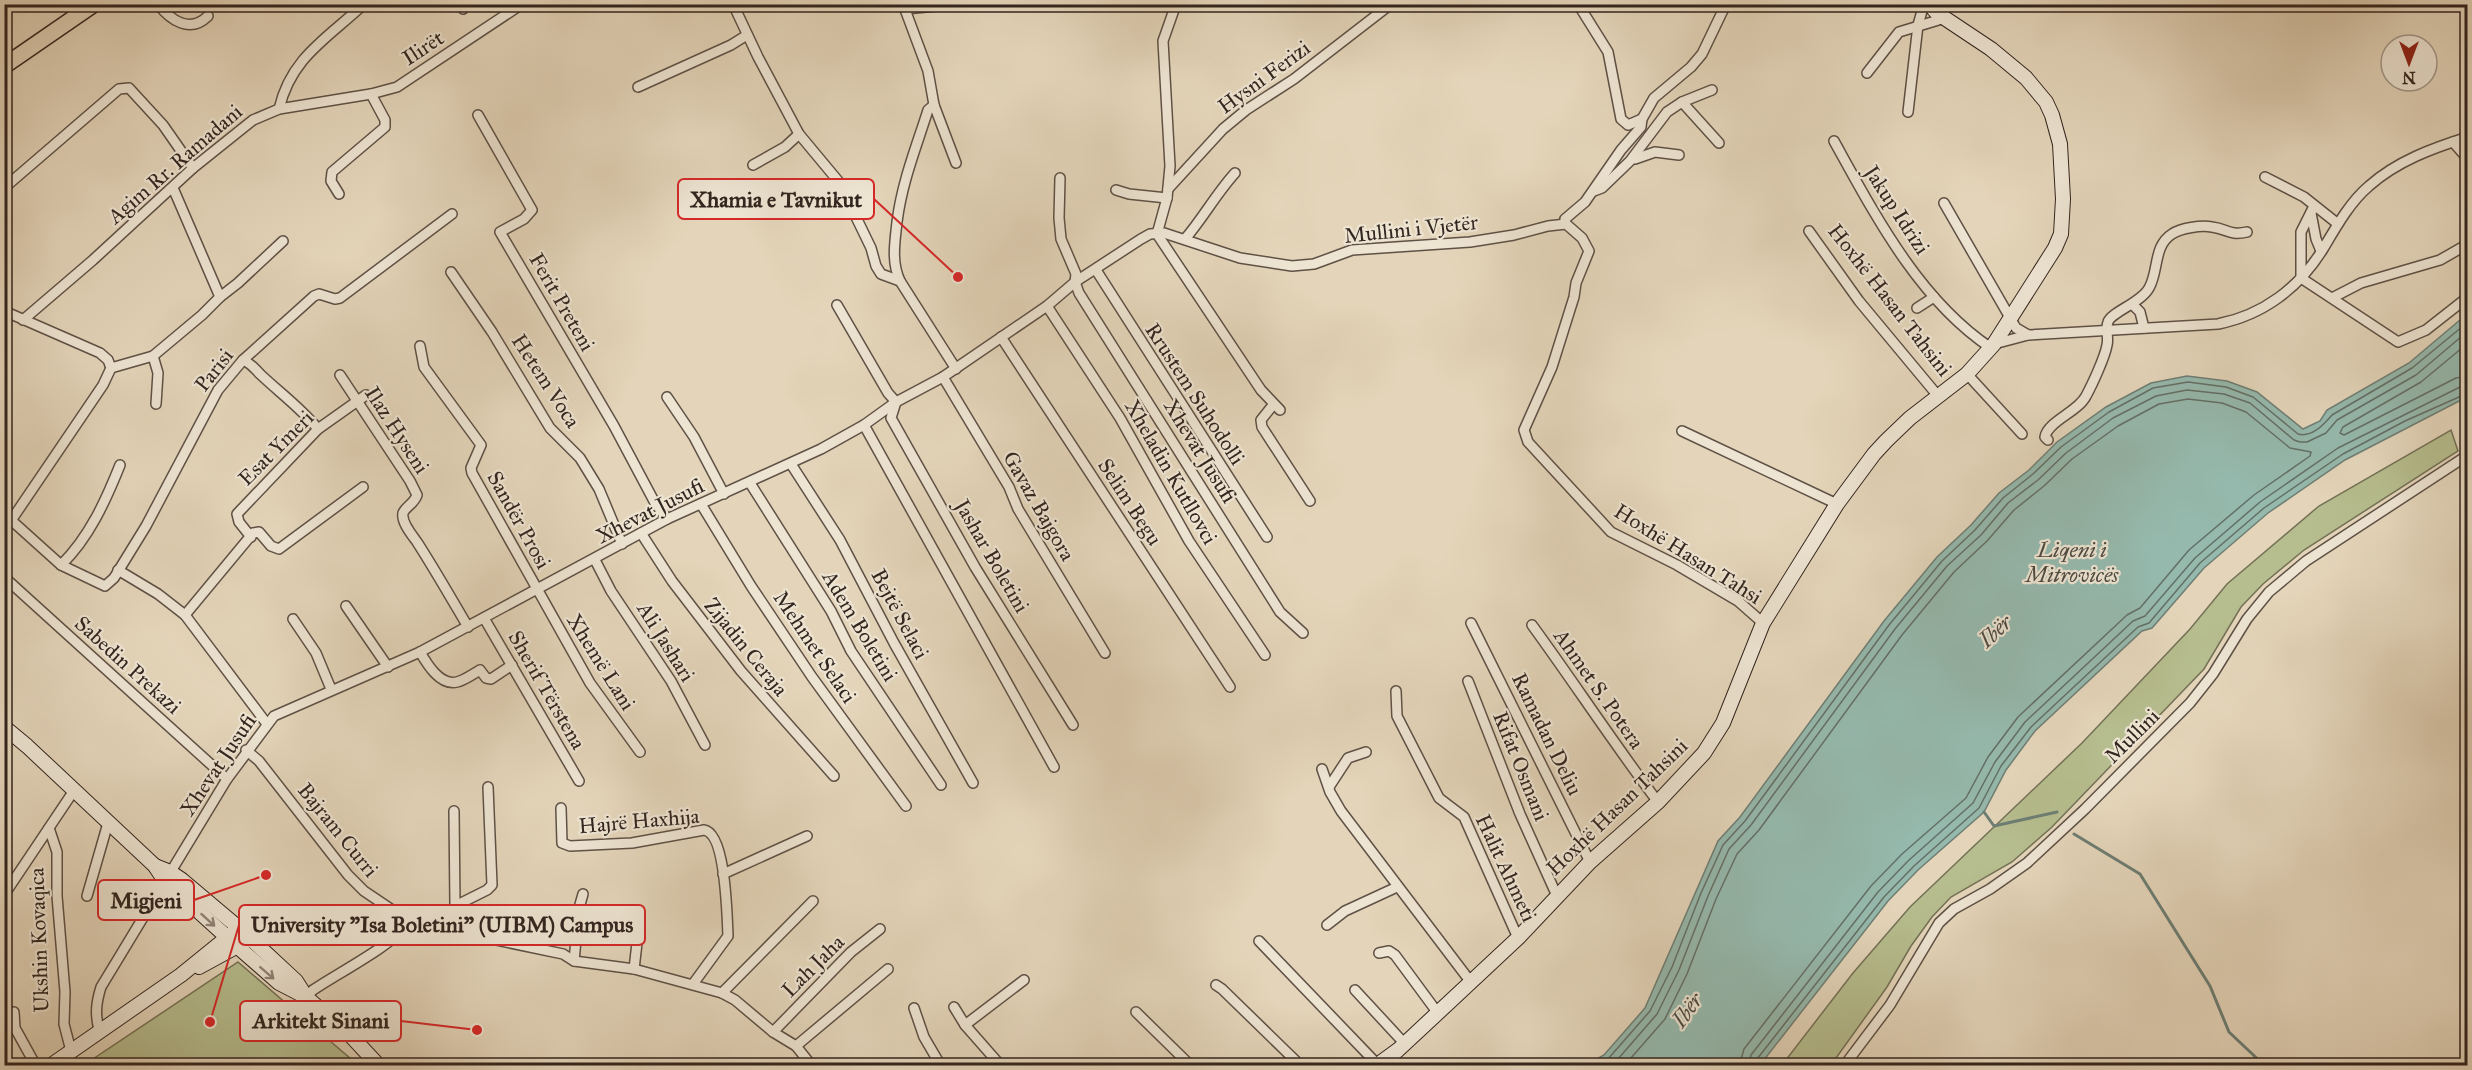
<svg xmlns="http://www.w3.org/2000/svg" width="2472" height="1070" font-family="'IM FELL Great Primer',serif">
	<style>
		.green { fill: #b6bd8e; stroke: #747156; stroke-width: 1.5 }
		.water { fill: #95b9ad; stroke: #6e7e74; stroke-width: 1.5 }
		.lines { fill: none; stroke-linecap: round; stroke-linejoin: round }
		.shore { stroke: #646f66; stroke-width: 1.5 }
		.stream { stroke: #6e7e74; stroke-width: 3 }
		.street-casing { stroke: #5f5146; stroke-width: 12 }
		.secondary-casing { stroke: #33251f; stroke-width: 16 }
		.primary-casing { stroke: #33251f; stroke-width: 18 }
		.street { stroke: #ede4d2; stroke-width: 9 }
		.secondary { stroke: #ede4d2; stroke-width: 14 }
		.primary { stroke: #e4d5ba; stroke-width: 15 }
		.oneway { stroke: #908478 }
		.labels { text-anchor: middle; dominant-baseline: central; stroke-width: 4.5; stroke-linejoin: round; paint-order: stroke }
		.street-label { font-size: 21px; fill: #33251f; stroke: #ede4d2 }
		.water-label { font-size: 22px; font-style: italic; fill: #4c4a42; stroke: #ede4d2 }
		.leader { fill: none; stroke: #d62828; stroke-width: 2 }
		.callout-dot { fill: #d62828; stroke: #ede4d2; stroke-width: 2 }
		.callout { fill: #ede4d2; stroke: #d62828; stroke-width: 2 }
		.callout-label { font-size: 22px; text-anchor: middle; font-weight: bold; fill: #33251f }
	</style>
	<rect width="100%" height="100%" fill="#e4d5ba"/>
	<filter id="stains"><feTurbulence type="fractalNoise" baseFrequency=".00333" numOctaves="4"/><feColorMatrix values="0 0 0 0 .2 0 0 0 0 .09 0 0 0 0 .02 0 0 0 .5 -.17"/></filter>
	<radialGradient id="worn" r=".72"><stop offset=".6" stop-color="#630" stop-opacity="0"/><stop offset="1" stop-color="#630" stop-opacity=".3"/></radialGradient>
	<g class="green">
		<path d="M2451,430L2458,451L2304,550L2263,584L2241,607L2204,669L2052,827L2012,862L1951,897L1932,917L1911,946L1887,987L1831,1065H1782L1853,973L1910,907L2082,743L2190,629L2227,584L2319,506Z"/>
		<path d="M238,962L358,1065H84Z"/>
	</g>
	<path class="water" d="M2467,314V397L2345,460L2268,513L2204,568L2152,628L2142,631L2035,731L2006,770L1984,812L1918,870L1888,901L1760,1065H1586L1604,1055L1645,1008L1718,841L1740,817L1884,621L1937,557L1971,525L1999,493L2029,470L2057,442L2106,407L2151,383L2187,376L2227,381L2257,392L2303,429L2320,421L2327,410L2409,363Z"/>
	<g class="lines">
		<g class="shore">
			<path d="M2468,343L2421,382L2343,427L2340,433L2344,435L2456,378L2468,376"/>
			<path d="M1597,1066L1608,1059L1650,1011L1672,967L1701,893L1723,845L1745,821L1889,625L1942,561L1975,530L2003,498L2033,474L2061,447L2109,412L2153,388L2188,382L2226,387L2253,397L2298,434C2312,438 2324,424 2332,415L2412,368L2468,322"/>
			<path d="M1612,1066L1657,1014L1679,970L1708,896L1729,849L1751,825L1895,629L1947,566L1981,535L2008,503L2038,480L2066,453L2113,418L2156,396L2187,390L2224,394L2250,403L2294,440L2300,442H2307L2326,433L2337,420L2416,375L2468,331"/>
			<path d="M1624,1066L1665,1019L1687,974L1716,899L1737,854L1759,830L1902,635L1954,572L1987,541L2014,510L2044,486L2072,459L2118,426L2159,404L2188,399L2222,403L2246,412L2290,448L2311,452L2310,456L2254,495L2189,550L2140,608L2127,615L2018,717L1988,757L1966,798L1902,854L1871,886L1744,1049L1739,1066"/>
			<path d="M1748,1066L1751,1055L1878,892L1908,861L1973,803L1995,762L2025,722L2133,621L2145,616L2195,558L2260,502L2338,448L2460,387L2468,385"/>
			<path d="M1756,1066L1757,1059L1884,897L1914,866L1979,808L2001,766L2031,727L2138,627L2149,623L2200,563L2264,508L2343,454L2405,421L2468,393"/>
		</g>
		<g class="stream">
			<path d="M1984,812L1994,826L2057,812"/>
			<path d="M2074,834L2140,874L2210,986L2229,1032L2265,1066"/>
		</g>
		<defs>
			<g id="street">
				<path d="M158,4C170,20 190,34 208,16"/>
				<path d="M460,4L463,9"/>
				<path d="M733,4L758,57L799,134L839,182L871,248L876,266L881,274L900,281"/>
				<path d="M903,4L928,71L934,105L956,163"/>
				<path d="M1578,4L1608,52L1621,119L1628,125L1642,119"/>
				<path d="M1726,4L1702,54L1691,67L1654,98L1642,119L1641,127L1621,150L1585,202L1565,219L1566,224L1582,238L1589,251L1576,283L1574,297L1552,367L1524,430L1528,442L1611,532L1677,565L1738,601L1763,623"/>
				<path d="M905,9L958,4"/>
				<path d="M1867,73L1899,32L1945,18"/>
				<path d="M638,87L731,45L747,35"/>
				<path d="M1682,102L1719,143"/>
				<path d="M934,105L928,110C916,148 902,182 897,222C895,242 891,261 900,281L956,369"/>
				<path d="M279,109C291,57 328,38 364,4"/>
				<path d="M1908,112L1918,25L1924,4"/>
				<path d="M478,115L532,210L524,219L500,232L614,426L655,503L667,519"/>
				<path d="M1834,141C1875,215 1919,300 1991,348"/>
				<path d="M2453,142L2468,159"/>
				<path d="M1635,159L1655,152L1679,155"/>
				<path d="M753,165L785,147L799,134"/>
				<path d="M2265,177L2304,197L2338,224"/>
				<path d="M1060,178L1059,218L1061,239L1076,274L1075,282L1079,293L1280,612L1303,633"/>
				<path d="M4,188L119,89L129,88L163,125L193,168"/>
				<path d="M173,188L220,297"/>
				<path d="M1168,189L1223,129L1246,110L1294,79L1391,4"/>
				<path d="M1116,190L1129,194L1167,198"/>
				<path d="M1594,191L1602,188L1630,161L1667,112L1682,102L1712,90"/>
				<path d="M339,194L331,181L332,172L385,127V120L371,94"/>
				<path d="M1944,203L2016,328L2028,335"/>
				<path d="M2314,206L2301,232V278L2398,342L2426,330L2468,297"/>
				<path d="M2311,213L2316,239L2321,251"/>
				<path d="M1809,231L1859,301L1938,396"/>
				<path d="M1157,234L1167,198L1170,166L1163,41L1176,4"/>
				<path d="M1157,234L1261,390L1280,410"/>
				<path d="M1185,239C1203,218 1216,194 1235,173"/>
				<path d="M1096,270L1267,537"/>
				<path d="M451,272L492,332L550,428L580,458L599,489L622,544"/>
				<path d="M2332,298L2361,283L2440,260L2468,244"/>
				<path d="M837,305L888,393L896,402L891,418L975,567L1073,725"/>
				<path d="M2133,305L2140,312L2144,328"/>
				<path d="M1047,306L1120,418L1189,541L1265,655"/>
				<path d="M1917,308L1934,297"/>
				<path d="M4,311L100,353L108,360L111,368"/>
				<path d="M23,320L93,260L193,168L253,120L279,109L371,94L397,87L522,4"/>
				<path d="M1001,337L1230,687"/>
				<path d="M1994,344L2028,335L2218,324C2263,315 2299,288 2323,249C2336,227 2350,202 2369,186C2397,161 2433,148 2468,137"/>
				<path d="M420,346L424,367L481,445L471,468L472,473L590,683L640,752"/>
				<path d="M153,356L158,373L156,404"/>
				<path d="M243,360C252,364 254,368 260,374C280,393 301,408 318,429"/>
				<path d="M111,368L153,356L202,315L220,297L238,283L283,241"/>
				<path d="M1967,374L2022,434"/>
				<path d="M340,375L410,481L417,495C414,504 406,506 403,513C401,522 412,535 417,542C435,570 451,598 468,627"/>
				<path d="M943,377L1009,487L1018,509L1105,653"/>
				<path d="M667,397L694,437L724,494"/>
				<path d="M1273,405L1261,420L1262,427L1310,501"/>
				<path d="M864,425L1054,767"/>
				<path d="M1682,431L1837,504"/>
				<path d="M2048,440L2045,437C2048,421 2078,412 2086,396C2092,385 2105,357 2107,345C2109,338 2105,329 2108,322C2111,312 2141,303 2149,288C2159,271 2153,246 2172,234C2181,228 2201,225 2212,227C2228,229 2229,236 2247,232"/>
				<path d="M791,464L840,540L894,643L973,783"/>
				<path d="M750,483L831,611L851,651L941,785"/>
				<path d="M701,504L751,586L812,677L906,806"/>
				<path d="M11,520L61,565L105,586L114,578L146,526L218,390L243,360L314,296L319,294L335,299L340,298L452,214"/>
				<path d="M4,531L103,385L111,368"/>
				<path d="M641,533L672,581L741,671L834,776"/>
				<path d="M251,537L239,522L237,514L318,429L366,395"/>
				<path d="M595,560L611,591L671,681L705,745"/>
				<path d="M61,565C89,538 106,500 120,465"/>
				<path d="M118,570L158,594L185,615L267,724"/>
				<path d="M4,577L227,779"/>
				<path d="M346,606L388,667"/>
				<path d="M185,615L253,533L259,532L271,546L279,549L363,487"/>
				<path d="M484,618L579,781"/>
				<path d="M293,619L316,653L331,689"/>
				<path d="M1471,623L1590,862"/>
				<path d="M1532,625C1575,684 1614,744 1658,802"/>
				<path d="M420,652C427,664 440,686 457,682C465,680 473,674 480,670L486,678L491,679L512,665"/>
				<path d="M1468,681L1520,814L1557,896"/>
				<path d="M1396,691L1397,716L1439,798L1464,817L1518,938"/>
				<path d="M246,750L259,761L348,875L364,891L410,922L563,954L574,961L634,969L722,993L735,1000L773,1032L796,1046L812,1066"/>
				<path d="M1322,769L1330,792L1341,811L1470,981"/>
				<path d="M1329,787L1348,758L1366,752"/>
				<path d="M561,808L562,843L570,846L632,843L704,830C726,833 727,917 728,936L693,984"/>
				<path d="M454,811L455,906"/>
				<path d="M49,828L57,852V896L65,992L64,1024L71,1051"/>
				<path d="M723,874L807,836"/>
				<path d="M4,895L73,792"/>
				<path d="M87,896L108,823"/>
				<path d="M1327,925L1345,911L1397,887"/>
				<path d="M442,927L455,906L487,890L492,885L488,787"/>
				<path d="M1259,941L1378,1065"/>
				<path d="M1379,953L1389,951L1395,955L1437,1012"/>
				<path d="M574,961L579,908L583,894"/>
				<path d="M634,969L640,917"/>
				<path d="M1216,985L1222,989L1301,1066"/>
				<path d="M1355,990L1404,1043"/>
				<path d="M722,993L813,901"/>
				<path d="M306,997L313,990C338,973 393,945 410,922"/>
				<path d="M954,1007L965,1025L1001,1066"/>
				<path d="M914,1008L924,1037L941,1066"/>
				<path d="M14,1012L15,1028L36,1066"/>
				<path d="M1136,1012L1191,1066"/>
				<path d="M965,1025L1024,980"/>
				<path d="M99,1030C95,1014 96,1003 101,987L227,779L274,716L420,652L667,519L821,449L864,425L896,402L943,377L1047,306L1075,282L1141,239L1150,234L1164,233L1240,258L1292,266L1314,264L1352,250L1470,242L1514,235L1548,226L1566,224"/>
				<path d="M773,1032L851,952L880,929"/>
				<path d="M796,1046L888,969"/>
				<path d="M1844,1066L1890,1005L1939,923L1954,909L1990,889L2027,863L2085,809L2190,703L2213,674L2247,619L2269,592L2306,561L2468,455"/>
				<path d="M2281,1066L2283,1064"/>
			</g>
			<g id="secondary">
				<path d="M4,727L27,746L155,866L165,881L238,947L279,983L306,997L352,1037L379,1066"/>
				<path d="M155,866L170,872L182,880L239,928L296,981L305,995"/>
				<path d="M199,967L243,943"/>
				<path d="M50,1066L181,975L239,928"/>
				<path d="M1376,1066L1398,1050L1518,938L1590,862L1658,802L1704,753L1723,723L1763,623L1837,504L1874,454L1886,441L1910,418L1967,374L1994,344L2055,248L2061,234L2063,199L2060,144L2052,115L2046,102L2026,78L1991,49L1937,13L1929,4"/>
			</g>
			<path id="primary" d="M4,66L94,4"/>
		</defs>
		<use href="#street" class="street-casing"/>
		<use href="#secondary" class="secondary-casing"/>
		<use href="#primary" class="primary-casing"/>
		<use href="#street" class="street"/>
		<use href="#secondary" class="secondary"/>
		<use href="#primary" class="primary"/>
	</g>
	<defs><path id="oneway-shaft" d="M-6 0H5M1.5-3L5.5 0L1.5 3" fill="none" stroke-width="1.6" stroke-linecap="round" stroke-linejoin="round" transform="scale(1.5)"/></defs>
	<g class="oneway">
		<use href="#oneway-shaft" transform="translate(208 920) rotate(42)"/>
		<use href="#oneway-shaft" transform="translate(267 973) rotate(41)"/>
	</g>
	<g class="labels">
		<g class="street-label">
			<text transform="translate(423 48) rotate(-33)">Ilirët</text>
			<text transform="translate(1264 77) rotate(-36)">Hysni Ferizi</text>
			<text transform="translate(175 164) rotate(-41)">Agim Rr. Ramadani</text>
			<text transform="translate(1897 210) rotate(57)">Jakup Idrizi</text>
			<text transform="translate(1411 229) rotate(-6)">Mullini i Vjetër</text>
			<text transform="translate(1890 300) rotate(52)">Hoxhë Hasan Tahsini</text>
			<text transform="translate(562 302) rotate(60)">Ferit Preteni</text>
			<text transform="translate(214 370) rotate(-52)">Parisi</text>
			<text transform="translate(546 381) rotate(57)">Hetem Voca</text>
			<text transform="translate(1195 394) rotate(57)">Rrustem Suhodolli</text>
			<text transform="translate(397 430) rotate(57)">Ilaz Hyseni</text>
			<text transform="translate(276 448) rotate(-45)">Esat Ymeri</text>
			<text transform="translate(1200 451) rotate(58)">Xhevat Jusufi</text>
			<text transform="translate(1171 472) rotate(60)">Xheladin Kutllovci</text>
			<text transform="translate(1130 502) rotate(57)">Selim Begu</text>
			<text transform="translate(1039 506) rotate(60)">Gavaz Bajgora</text>
			<text transform="translate(650 511) rotate(-27)">Xhevat Jusufi</text>
			<text transform="translate(519 520) rotate(61)">Sandër Prosi</text>
			<text transform="translate(1688 554) rotate(32)">Hoxhë Hasan Tahsi</text>
			<text transform="translate(992 556) rotate(60)">Jashar Boletini</text>
			<text transform="translate(900 614) rotate(62)">Bejtë Selaci</text>
			<text transform="translate(860 626) rotate(59)">Adem Boletini</text>
			<text transform="translate(666 642) rotate(58)">Ali Jashari</text>
			<text transform="translate(746 647) rotate(51)">Zijadin Ceraja</text>
			<text transform="translate(815 647) rotate(56)">Mehmet Selaci</text>
			<text transform="translate(601 662) rotate(58)">Xhemë Lani</text>
			<text transform="translate(128 665) rotate(42)">Sabedin Prekazi</text>
			<text transform="translate(1599 689) rotate(55)">Ahmet S. Potera</text>
			<text transform="translate(547 690) rotate(60)">Sherif Tërstena</text>
			<text transform="translate(1547 734) rotate(64)">Ramadan Deliu</text>
			<text transform="translate(2132 736) rotate(-45)">Mullini</text>
			<text transform="translate(218 765) rotate(-56)">Xhevat Jusufi</text>
			<text transform="translate(1521 766) rotate(68)">Rifat Osmani</text>
			<text transform="translate(1617 807) rotate(-44)">Hoxhë Hasan Tahsini</text>
			<text transform="translate(639 821) rotate(-5)">Hajrë Haxhija</text>
			<text transform="translate(338 830) rotate(51)">Bajram Curri</text>
			<text transform="translate(1506 868) rotate(65)">Halit Ahmeti</text>
			<text transform="translate(39 940) rotate(-92)">Ukshin Kovaqica</text>
			<text transform="translate(813 966) rotate(-45)">Lah Jaha</text>
		</g>
		<g class="water-label">
			<text x="2072" y="549">Liqeni i<tspan x="2072" dy="25">Mitrovicës</tspan></text>
			<text transform="translate(1995 631) rotate(-43)">Ibër</text>
			<text transform="translate(1687 1010) rotate(-54)">Ibër</text>
		</g>
	</g>
	<path class="leader" d="M958 277L874 199M266 875L194 900M210 1022L239 925M477 1030L401 1021"/>
	<g class="callout-dot">
		<circle cx="958" cy="277" r="6"/>
		<circle cx="266" cy="875" r="6"/>
		<circle cx="210" cy="1022" r="6"/>
		<circle cx="477" cy="1030" r="6"/>
	</g>
	<g class="callout">
		<rect x="678" y="179" width="196" height="40" rx="6"/>
		<rect x="98" y="880" width="96" height="40" rx="6"/>
		<rect x="239" y="905" width="406" height="40" rx="6"/>
		<rect x="240" y="1001" width="161" height="40" rx="6"/>
	</g>
	<g class="callout-label">
		<text x="776" y="207">Xhamia e Tavnikut</text>
		<text x="146" y="908">Migjeni</text>
		<text x="442" y="932">University "Isa Boletini" (UIBM) Campus</text>
		<text x="321" y="1028">Arkitekt Sinani</text>
	</g>
	<rect width="2472" height="1070" fill="none" stroke="#e4d5ba" stroke-width="24"/>
	<rect x="6" y="6" width="2460" height="1058" fill="none" stroke="#33251f" stroke-width="3"/>
	<rect x="12" y="12" width="2448" height="1046" fill="none" stroke="#33251f" stroke-width="1.5"/>
	<g transform="translate(2409 63) rotate(180)"><circle r="28" fill="#ede4d2" stroke="#a3988a" stroke-width="1.5"/>
	<path d="M0-4.5L10 22L0 15L-10 22Z" fill="#8f2418"/>
	<text y="-9" font-size="16" font-weight="bold" text-anchor="middle" fill="#33251f">N</text>
	</g>
	<rect width="100%" height="100%" filter="url(#stains)"/>
	<rect width="100%" height="100%" fill="url(#worn)"/>
</svg>
